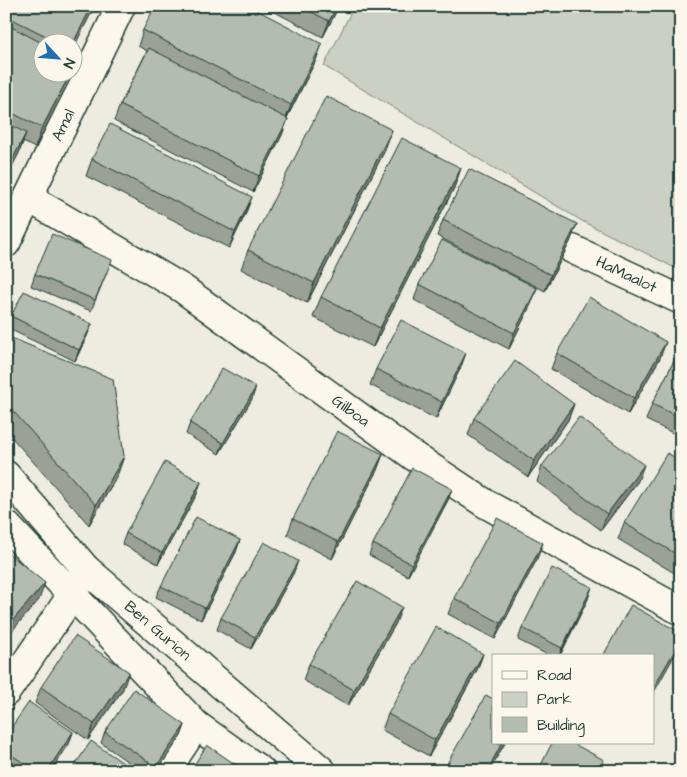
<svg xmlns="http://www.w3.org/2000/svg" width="687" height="777" font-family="'Architects Daughter',sans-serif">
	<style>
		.green { fill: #cbcfc4; stroke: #75867c }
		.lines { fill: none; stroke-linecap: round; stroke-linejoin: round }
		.street-casing { stroke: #1f3d34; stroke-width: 31 }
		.secondary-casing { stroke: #1f3d34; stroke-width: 31 }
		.street { stroke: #fbf7ec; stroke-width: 28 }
		.secondary { stroke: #fbf7ec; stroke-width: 28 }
		.wall { fill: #9ba197; stroke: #1f3d34 }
		.shaded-wall { fill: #7e837b; stroke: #1f3d34 }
		.building { fill: #b4bbb0; stroke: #1f3d34 }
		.labels { text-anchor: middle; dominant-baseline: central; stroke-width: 4; stroke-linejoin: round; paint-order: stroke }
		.street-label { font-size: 16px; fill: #1f3d34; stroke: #fbf7ec }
	</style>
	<rect width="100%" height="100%" fill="#eeece1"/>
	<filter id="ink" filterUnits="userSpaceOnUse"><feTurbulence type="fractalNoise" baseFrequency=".02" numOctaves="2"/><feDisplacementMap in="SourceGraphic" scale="10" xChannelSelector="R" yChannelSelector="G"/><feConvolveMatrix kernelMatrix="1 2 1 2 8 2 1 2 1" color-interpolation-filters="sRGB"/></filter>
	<g filter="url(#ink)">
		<path class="green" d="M354,6H681V271L582,221L324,66Z"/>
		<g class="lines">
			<defs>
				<g id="street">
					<path id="s1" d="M29,198L183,289L412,455L486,504L681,611"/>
					<path id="s2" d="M6,243L121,6"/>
					<path id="s3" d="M572,249L681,300"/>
					<path d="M6,692L72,595L86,569"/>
					<path d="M166,771L196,725"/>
				</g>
				<g id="secondary">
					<path id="s4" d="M6,475L86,569L322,771"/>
					<path d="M6,525L196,725L261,771"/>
				</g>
			</defs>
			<use href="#street" class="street-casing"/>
			<use href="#secondary" class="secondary-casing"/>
			<use href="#street" class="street"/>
			<use href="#secondary" class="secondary"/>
		</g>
		<g class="wall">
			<path d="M6,6L72,42H42L70,80L35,148L23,142L19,153L6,178Z"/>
			<path d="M263,6H339L323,37Z"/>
			<path d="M143,30L322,44L316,60L287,118L282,135L253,192L114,121L120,105L147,51L138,46Z"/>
			<path d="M385,150L307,303L241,269L248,250Z"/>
			<path d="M92,159L246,213L229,248L86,176Z"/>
			<path d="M461,168L454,188L373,347L313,317L321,297Z"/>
			<path d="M443,220L571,240L545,291L437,236Z"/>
			<path d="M107,272L91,311L31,286L35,274Z"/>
			<path d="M419,284L537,288L531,304L509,349L414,300Z"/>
			<path d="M11,316L92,324L87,336L75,361L7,328Z"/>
			<path d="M6,336L124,456L117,476L89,525L6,431Z"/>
			<path d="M681,347V437L646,420L652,404Z"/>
			<path d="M466,353L460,369L436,419L370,385L376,369Z"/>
			<path d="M557,353L660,358L628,414L551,369Z"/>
			<path d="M252,399L219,454L186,434L190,423Z"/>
			<path d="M574,404L568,420L528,477L468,435L474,418Z"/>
			<path d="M383,454L377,470L332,559L287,535L293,519Z"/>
			<path d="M681,461V577L618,539L624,523Z"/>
			<path d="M542,466L638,481L601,530L537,482Z"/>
			<path d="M452,489L448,500L408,576L369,555L373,544Z"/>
			<path d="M197,494L158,564L122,544L126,533Z"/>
			<path d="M240,540L236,552L201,620L156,597L161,586Z"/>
			<path d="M537,559L495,639L448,614L454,598Z"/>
			<path d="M294,572L251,649L217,630L221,618Z"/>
			<path d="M588,599L560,656H550L518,640L522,628Z"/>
			<path d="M396,623L348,706L303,680L309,664Z"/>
			<path d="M483,654L477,670L429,756L382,730L388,714Z"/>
			<path d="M41,687L123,689L88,740L35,703Z"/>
			<path d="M185,725L181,736L157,771H141L101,743L105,732Z"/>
			<path d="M73,732L69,744L51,771H15L6,765V735Z"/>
			<path d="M493,743H505L489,771H445L448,762Z"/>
		</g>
		<g class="shaded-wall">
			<path d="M92,6H95L72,51V45Z"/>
			<path d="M337,6H339L323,37L329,21Z"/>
			<path d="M322,44L316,60L285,121L291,105Z"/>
			<path d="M77,60L70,80L35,148L42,128L71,72H72V69Z"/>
			<path d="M288,119L282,135L253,192L259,176Z"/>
			<path d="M392,130L385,150L307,303L314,283Z"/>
			<path d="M26,133L19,153L6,178V172Z"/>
			<path d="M461,168L454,188L373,347L380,328Z"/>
			<path d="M252,197L246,213L229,248L235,232Z"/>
			<path d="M577,224L571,240L545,291L551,275Z"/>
			<path d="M537,288L531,304L509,349L514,333Z"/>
			<path d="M92,324L87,336L75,361L79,350Z"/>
			<path d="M666,342L660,358L628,414L634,398Z"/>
			<path d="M466,353L460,369L436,419L442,402Z"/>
			<path d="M256,387L252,399L219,454L223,443Z"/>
			<path d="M574,404L568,420L528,477L534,461Z"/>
			<path d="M383,454L377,470L332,559L338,542Z"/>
			<path d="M124,456L117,476L89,525L96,505Z"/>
			<path d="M644,465L638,481L601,530L607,514Z"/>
			<path d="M201,482L197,494L158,564L162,553Z"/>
			<path d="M452,489L448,500L408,576L412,564Z"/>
			<path d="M240,540L236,552L201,620L205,608Z"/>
			<path d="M543,543L537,559L495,639L501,623Z"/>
			<path d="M298,561L294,572L251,649L255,637Z"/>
			<path d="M45,583L39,600L6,638V628Z"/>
			<path d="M592,587L588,599L559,656L562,648Z"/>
			<path d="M402,607L396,623L348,706L354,690Z"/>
			<path d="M681,640V642L677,651L653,694V688Z"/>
			<path d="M483,654L477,670L429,756L435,740Z"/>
			<path d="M129,672L123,689L88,740L94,724Z"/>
			<path d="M185,725L181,736L157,771H155L156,767Z"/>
			<path d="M73,732L69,744L51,771H47Z"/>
			<path d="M502,743H505L489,771H487Z"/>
		</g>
		<g class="building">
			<path d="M6,6H92L72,45V42H58L6,16Z"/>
			<path d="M155,6H249L322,44L291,105L143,30Z"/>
			<path d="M300,6H337L329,21Z"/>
			<path d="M6,24L42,43V72H71L42,128L6,110Z"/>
			<path d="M149,48L288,119L259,176L120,105Z"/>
			<path d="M72,58L77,60L72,69Z"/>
			<path d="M326,96L392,130L314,283L248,250Z"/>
			<path d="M6,123L26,133L6,172Z"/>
			<path d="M110,124L252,197L235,232L92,159Z"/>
			<path d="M402,138L461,168L380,328L321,297Z"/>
			<path d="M469,169L577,224L551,275L443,220Z"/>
			<path d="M52,234L112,260L95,300L35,274Z"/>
			<path d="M442,240L537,288L514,333L419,284Z"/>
			<path d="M24,291L92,324L79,350L11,316Z"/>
			<path d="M589,297L666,342L634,398L557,353Z"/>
			<path d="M401,320L466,353L442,402L376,369Z"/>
			<path d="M6,336L113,379L124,456L96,505L6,403Z"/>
			<path d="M681,347V418L652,404Z"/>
			<path d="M515,361L574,404L534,461L474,418Z"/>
			<path d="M222,368L256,387L223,443L190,423Z"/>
			<path d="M579,417L644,465L607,514L542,466Z"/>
			<path d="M337,431L383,454L338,542L293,519Z"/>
			<path d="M667,453L681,461V557L624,523Z"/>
			<path d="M165,462L201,482L162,553L126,533Z"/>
			<path d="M412,468L452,489L412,564L373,544Z"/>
			<path d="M196,517L240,540L205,608L161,586Z"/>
			<path d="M497,518L543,543L501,623L454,598Z"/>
			<path d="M264,542L298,561L255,637L221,618Z"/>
			<path d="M6,551L45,583L6,628Z"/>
			<path d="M552,568L592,587L562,648L522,628Z"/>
			<path d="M357,581L402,607L354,690L309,664Z"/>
			<path d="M631,605L681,633V640L653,688V656H603Z"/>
			<path d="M436,627L483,654L435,740L388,714Z"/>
			<path d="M75,636L129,672L94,724L41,687Z"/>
			<path d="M134,689L185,725L156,767L105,732Z"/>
			<path d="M486,695L493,699V743H502L487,771H463L448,762Z"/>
			<path d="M29,702L73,732L47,771H35L6,751V735Z"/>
			<path d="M91,741L135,771H71Z"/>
			<path d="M552,743H572L604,760L599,771H538Z"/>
			<path d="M207,745L245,771H190Z"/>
		</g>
	</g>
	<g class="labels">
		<g class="street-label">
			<text stroke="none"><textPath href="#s2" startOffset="131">Amal</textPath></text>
			<text stroke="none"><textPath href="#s3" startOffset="60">HaMaalot</textPath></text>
			<text stroke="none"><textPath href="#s1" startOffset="386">Gilboa</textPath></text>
			<text stroke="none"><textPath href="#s4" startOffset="218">Ben Gurion</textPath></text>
		</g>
	</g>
	<rect width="687" height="777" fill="none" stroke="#fbf7ec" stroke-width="25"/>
	<rect x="12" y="12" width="662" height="752" fill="none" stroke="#1f3d34" stroke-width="2" filter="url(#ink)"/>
	<rect x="492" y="654" width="162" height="90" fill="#fbf7ec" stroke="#a3ada2"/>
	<rect x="502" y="671" width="25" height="8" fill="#fbf7ec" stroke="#a3ada2"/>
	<text x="537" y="680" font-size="15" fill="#1f3d34">Road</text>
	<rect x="502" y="692" width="25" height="15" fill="#cbcfc4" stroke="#a3ada2"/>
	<text x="537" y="704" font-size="15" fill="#1f3d34">Park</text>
	<rect x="502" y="717" width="25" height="15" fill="#b4bbb0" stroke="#a3ada2"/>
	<text x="537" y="730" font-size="15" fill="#1f3d34">Building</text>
	<g transform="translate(58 58) rotate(116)"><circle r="24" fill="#fbf7ec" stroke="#a3ada2"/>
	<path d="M0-4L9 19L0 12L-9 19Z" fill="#1f6fb2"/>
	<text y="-8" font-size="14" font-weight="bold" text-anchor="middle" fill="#1f3d34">N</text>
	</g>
</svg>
